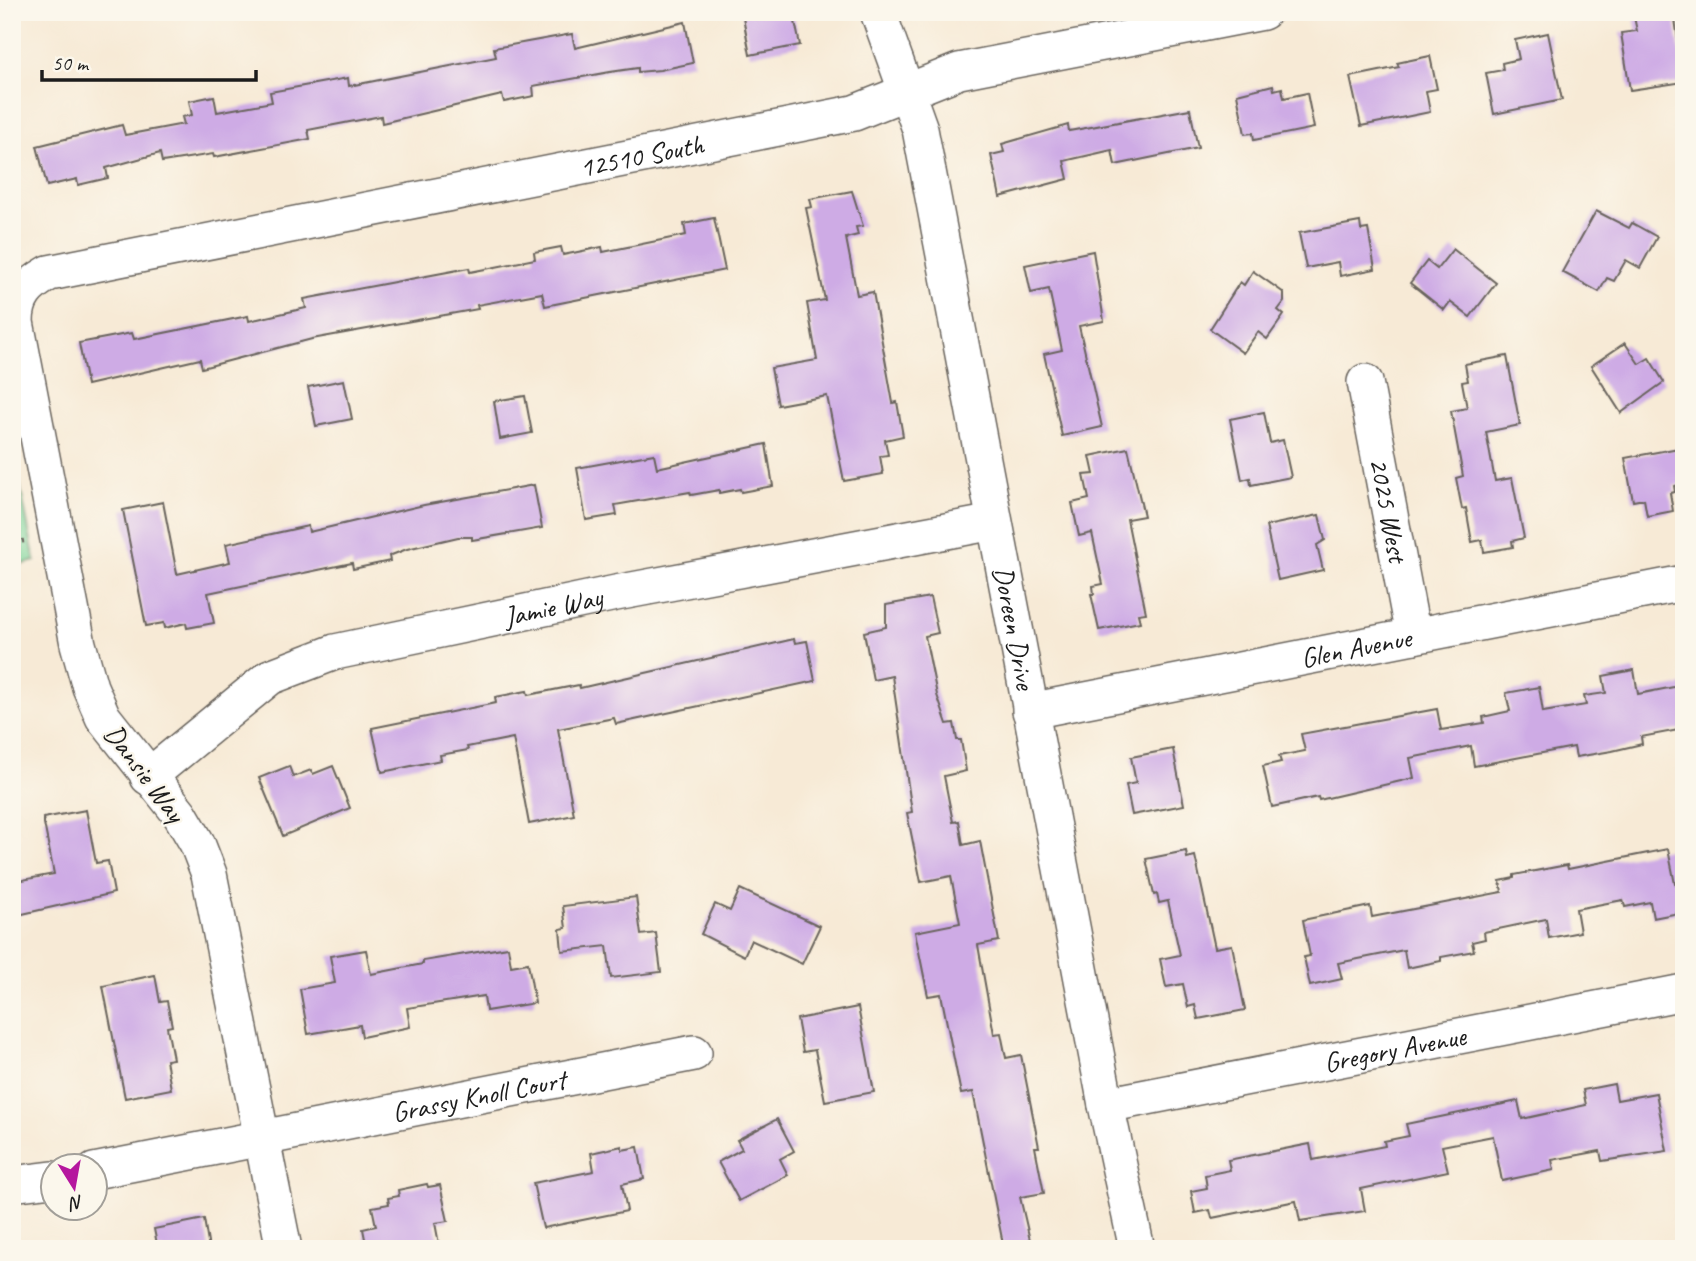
<svg xmlns="http://www.w3.org/2000/svg" width="1696" height="1261" font-family="Caveat,sans-serif">
	<style>
		.green { fill: #7cd398; stroke: #4c785a; stroke-width: 2 }
		.building { fill: #ceabe5 }
		.lines { fill: none; stroke-linecap: round; stroke-linejoin: round }
		.minor-casing { stroke: #69645d; stroke-width: 38 }
		.path { stroke: #69645d; stroke-width: 4.5; stroke-dasharray: 5 5; stroke-linecap: butt }
		.minor { stroke: #fff; stroke-width: 35 }
		.labels { text-anchor: middle; dominant-baseline: central; stroke-width: 5; stroke-linejoin: round; paint-order: stroke }
		.street-label { font-size: 28px; fill: #1c1c1c; stroke: #fbf7ec }
	</style>
	<rect width="100%" height="100%" fill="#fbf7ec"/>
	<filter id="ink" filterUnits="userSpaceOnUse"><feTurbulence type="fractalNoise" baseFrequency=".0143" numOctaves="2"/><feDisplacementMap in="SourceGraphic" scale="14" xChannelSelector="R" yChannelSelector="G"/><feConvolveMatrix kernelMatrix="1 2 1 2 8 2 1 2 1" color-interpolation-filters="sRGB"/></filter>
	<filter id="wash" filterUnits="userSpaceOnUse"><feTurbulence type="fractalNoise" baseFrequency=".00686" numOctaves="4" result="noise"/><feDisplacementMap in="SourceGraphic" scale="28" xChannelSelector="R" yChannelSelector="G"/><feGaussianBlur stdDeviation="1.57" result="paint"/><feColorMatrix in="noise" values="0 0 0 0 0 0 0 0 0 0 0 0 0 0 0 0 0 1.4 0 .05"/><feComposite in="paint" operator="in"/></filter>
	<g filter="url(#wash)">
		<rect width="100%" height="100%" fill="#f7ead6"/>
		<path class="green" d="M12,445L35,561L12,567Z"/>
		<g id="blocks">
			<g class="building">
				<path d="M742,12H793L800,45L750,55Z"/>
				<path d="M1674,12L1684,82L1630,90L1621,33L1637,31L1634,17Z"/>
				<path d="M685,22L693,63L660,70L638,72V68L610,72L533,86L534,96L504,102L502,95L382,123L381,116L308,130L310,139L214,157L213,154L162,162L160,153L106,168L108,178L78,185L77,179L47,186L37,146L122,125L125,135L184,124L182,117L192,115L189,101L214,96L217,112L272,102L270,92L348,78L349,86L496,57L494,48L572,34L575,48Z"/>
				<path d="M1548,33L1562,100L1494,114L1486,73L1503,70L1502,63L1519,59L1515,40Z"/>
				<path d="M1430,56L1437,89L1426,91L1430,112L1361,126L1350,77L1399,67L1397,63Z"/>
				<path d="M1273,85L1274,90L1282,88L1284,98L1307,93L1314,128L1254,140L1253,133L1245,134L1237,94Z"/>
				<path d="M1190,109L1198,148L1115,165L1112,150L1064,161L1068,179L1000,197L991,155L1004,152L1002,144L1068,125L1069,131Z"/>
				<path d="M852,191L863,226L856,227L858,235L846,238L857,295L873,292L893,403L897,402L903,436L885,440L888,455L880,456L883,474L844,481L827,396L778,405L771,368L817,360L807,303L825,300L806,208L812,207L810,199Z"/>
				<path d="M1596,211L1629,228L1632,223L1657,237L1640,268L1626,260L1614,281L1607,278L1599,292L1562,272Z"/>
				<path d="M714,218L725,270L545,306L542,293L477,305L478,309L312,339L202,368L200,359L87,385L79,343L132,333L134,339L248,316L249,321L306,308L304,299L469,268L470,272L535,259L534,252L561,247L563,255L602,247L603,252L686,235L684,224Z"/>
				<path d="M1360,222L1361,230L1368,229L1375,269L1340,276L1338,262L1306,268L1299,233Z"/>
				<path d="M1453,249L1496,283L1470,317L1450,302L1444,310L1410,283L1427,261L1437,269Z"/>
				<path d="M1093,251L1104,321L1079,326L1102,427L1062,436L1044,354L1062,350L1049,289L1031,293L1025,265Z"/>
				<path d="M1253,271L1284,293V302L1278,310L1284,315L1267,339L1258,332L1243,353L1210,329L1240,282L1244,285Z"/>
				<path d="M1625,343L1639,364L1649,358L1664,382L1621,413L1591,366Z"/>
				<path d="M1507,356L1520,425L1486,432L1495,481L1512,478L1524,538L1512,541L1513,547L1484,552L1482,540L1472,542L1466,508L1462,509L1456,478L1463,476L1451,411L1467,408L1462,382L1468,381L1465,364Z"/>
				<path d="M344,380L352,419L316,426L308,387Z"/>
				<path d="M525,396L532,433L500,439L494,401Z"/>
				<path d="M1264,412L1270,443L1283,440L1291,477L1251,485L1250,478L1242,480L1230,419Z"/>
				<path d="M766,444L773,486L741,492L740,489L719,493V490L691,495L690,492L615,505L617,515L586,520L577,468L654,454L657,468Z"/>
				<path d="M1684,447V484L1674,486L1675,492L1670,493L1673,511L1647,516L1644,499L1633,501L1625,458Z"/>
				<path d="M1128,448L1144,516L1127,519L1146,613L1138,614L1140,622L1099,630L1091,594H1094L1093,586L1103,584L1092,533L1079,536L1072,503L1089,499L1084,475L1094,474L1090,456Z"/>
				<path d="M534,485L542,528L472,540V537H458L407,549L389,556L390,561L353,569L352,563L208,593L214,623L187,628L186,623L165,628L164,623L146,626L123,510L163,502L177,574L230,562L226,544L308,526L309,532L424,505Z"/>
				<path d="M1319,515L1325,540L1317,545L1323,570L1278,580L1266,526Z"/>
				<path d="M930,597L938,633L925,636L937,695L947,724L954,723L957,740H961L966,771L944,776L953,822L959,821L963,845L980,841L999,941L978,945L994,1034L1001,1033L1006,1058L1021,1055L1039,1147H1035L1044,1193L1020,1197L1032,1249H1004L973,1092L961,1094L941,994L928,996L915,932L960,923L951,876L921,882L907,813L912,812L892,676L873,680L864,632L886,627V605Z"/>
				<path d="M794,639L795,643L807,641L815,681L616,724L614,718L558,729L574,815L529,824L513,738L467,747L468,750L440,755L441,760L382,772L372,728L496,703L495,697L527,691L528,695L579,685L580,688Z"/>
				<path d="M1634,670L1638,694L1684,685V729L1641,737L1642,744L1612,751L1576,757L1574,747L1474,766L1471,746L1410,758L1414,778L1319,800L1318,797L1272,807L1263,766L1281,762L1279,756L1305,751L1301,734L1437,709L1441,730L1484,723L1483,717L1510,711L1506,693L1539,687L1543,712L1586,705L1584,696L1606,693L1603,676Z"/>
				<path d="M1173,749L1184,805L1132,815L1126,785L1136,783L1131,757Z"/>
				<path d="M289,766L293,777L311,770L313,774L333,766L350,808L283,836L259,778Z"/>
				<path d="M86,810L96,863L108,861L114,893L18,915L12,882L54,874L43,818Z"/>
				<path d="M1668,849L1675,884L1681,883L1684,912L1653,918L1650,902L1625,907L1623,900L1576,909L1580,932L1549,938L1546,919L1484,932L1485,939L1472,942L1474,951L1441,957V961L1407,968L1404,950L1338,963L1342,979L1310,986L1304,957L1310,956L1303,920L1370,906L1372,917L1502,892L1500,881L1514,878V875L1567,865L1568,869Z"/>
				<path d="M1186,851L1187,858L1195,856L1215,948L1232,945L1245,1010L1198,1019L1195,1005L1188,1007L1183,984L1166,987L1160,959L1180,955L1168,901L1159,903L1157,894L1154,895L1146,859Z"/>
				<path d="M740,889L820,926L802,964L751,940L744,956L701,934L715,904L730,911Z"/>
				<path d="M636,897L641,935L656,933L661,972L611,978L607,946L562,951L560,929L566,928L563,906Z"/>
				<path d="M508,947L511,966L528,963L535,1003L486,1011L484,996L407,1008L410,1027L362,1037L360,1025L308,1034L300,989L335,983L330,956L366,950L371,974L423,964V961Z"/>
				<path d="M155,975L160,1002L167,1001L172,1026L167,1027L173,1059L166,1060L171,1089L125,1098L103,986Z"/>
				<path d="M858,1007L874,1092L825,1101L815,1050L803,1052L797,1019Z"/>
				<path d="M1614,1084L1617,1100L1656,1093L1667,1151L1602,1161L1600,1151L1552,1160L1554,1170L1502,1181L1493,1136L1442,1146L1448,1171L1361,1189L1365,1211L1300,1221L1296,1201L1212,1218L1210,1210L1195,1213L1191,1191L1207,1188L1205,1175L1230,1170L1228,1160L1310,1144L1313,1160L1385,1146L1384,1141L1409,1136L1406,1124L1518,1101L1522,1119L1586,1105L1583,1090Z"/>
				<path d="M777,1119L794,1151L780,1159L788,1175L739,1201L718,1162L742,1149L737,1140Z"/>
				<path d="M622,1146V1150L638,1147L644,1179L622,1184L627,1211L543,1228L533,1183L594,1171L591,1153Z"/>
				<path d="M427,1184L428,1187L440,1185L448,1221L435,1223L440,1249H367L363,1229L376,1226L372,1207L389,1204L388,1198L399,1196L398,1190Z"/>
				<path d="M204,1219L209,1249H158L154,1229Z"/>
			</g>
		</g>
	</g>
	<g filter="url(#ink)">
		<use href="#blocks" fill-opacity="0" stroke="#69645d" stroke-width="2"/>
		<g class="lines">
			<defs>
				<g id="minor">
					<path id="s1" d="M878,12L920,129L1106,1105L1137,1249"/>
					<path id="s2" d="M1365,382L1413,636"/>
					<path id="s3" d="M1030,711L1684,583"/>
					<path id="s4" d="M148,777L270,677L335,652L616,593L994,522"/>
					<path id="s5" d="M1106,1105L1684,992"/>
					<path id="s6" d="M94,1171L694,1053"/>
					<path d="M12,1184L52,1179"/>
					<path id="s7" d="M284,1249L209,874L197,843L180,814L103,717L90,687L78,644L16,322C16,297 28,285 49,273L854,113L959,71L1263,12"/>
				</g>
			</defs>
			<use href="#minor" class="minor-casing"/>
			<path class="path" d="M12,543L24,541"/>
			<use href="#minor" class="minor"/>
		</g>
	</g>
	<g class="labels">
		<g class="street-label">
			<text stroke="none"><textPath href="#s7" startOffset="1645">12510 South</textPath></text>
			<text stroke="none"><textPath href="#s2" startOffset="130">2025 West</textPath></text>
			<text stroke="none"><textPath href="#s4" startOffset="450">Jamie Way</textPath></text>
			<text stroke="none"><textPath href="#s1" startOffset="632">Doreen Drive</textPath></text>
			<text stroke="none"><textPath href="#s3" startOffset="332">Glen Avenue</textPath></text>
			<text transform="translate(145 773) rotate(53)">Dansie Way</text>
			<text stroke="none"><textPath href="#s5" startOffset="294">Gregory Avenue</textPath></text>
			<text stroke="none"><textPath href="#s6" startOffset="392">Grassy Knoll Court</textPath></text>
		</g>
	</g>
	<rect width="1696" height="1261" fill="none" stroke="#fbf7ec" stroke-width="42"/>
	<g transform="translate(74 1187) rotate(169)"><circle r="33" fill="#fbf7ec" stroke="#a29f99" stroke-width="2"/>
	<path d="M0-5L12 26L0 18L-12 26Z" fill="#b5179e"/>
	<text y="-10" font-size="19" font-weight="bold" text-anchor="middle" fill="#1c1c1c">N</text>
	</g>
	<path d="M42 70v10h214v-10" fill="none" stroke="#1c1c1c" stroke-width="3.5"/>
	<text x="52" y="70" font-size="21" fill="#1c1c1c" stroke="#fbf7ec" stroke-width="5" paint-order="stroke">50 m</text>
</svg>
